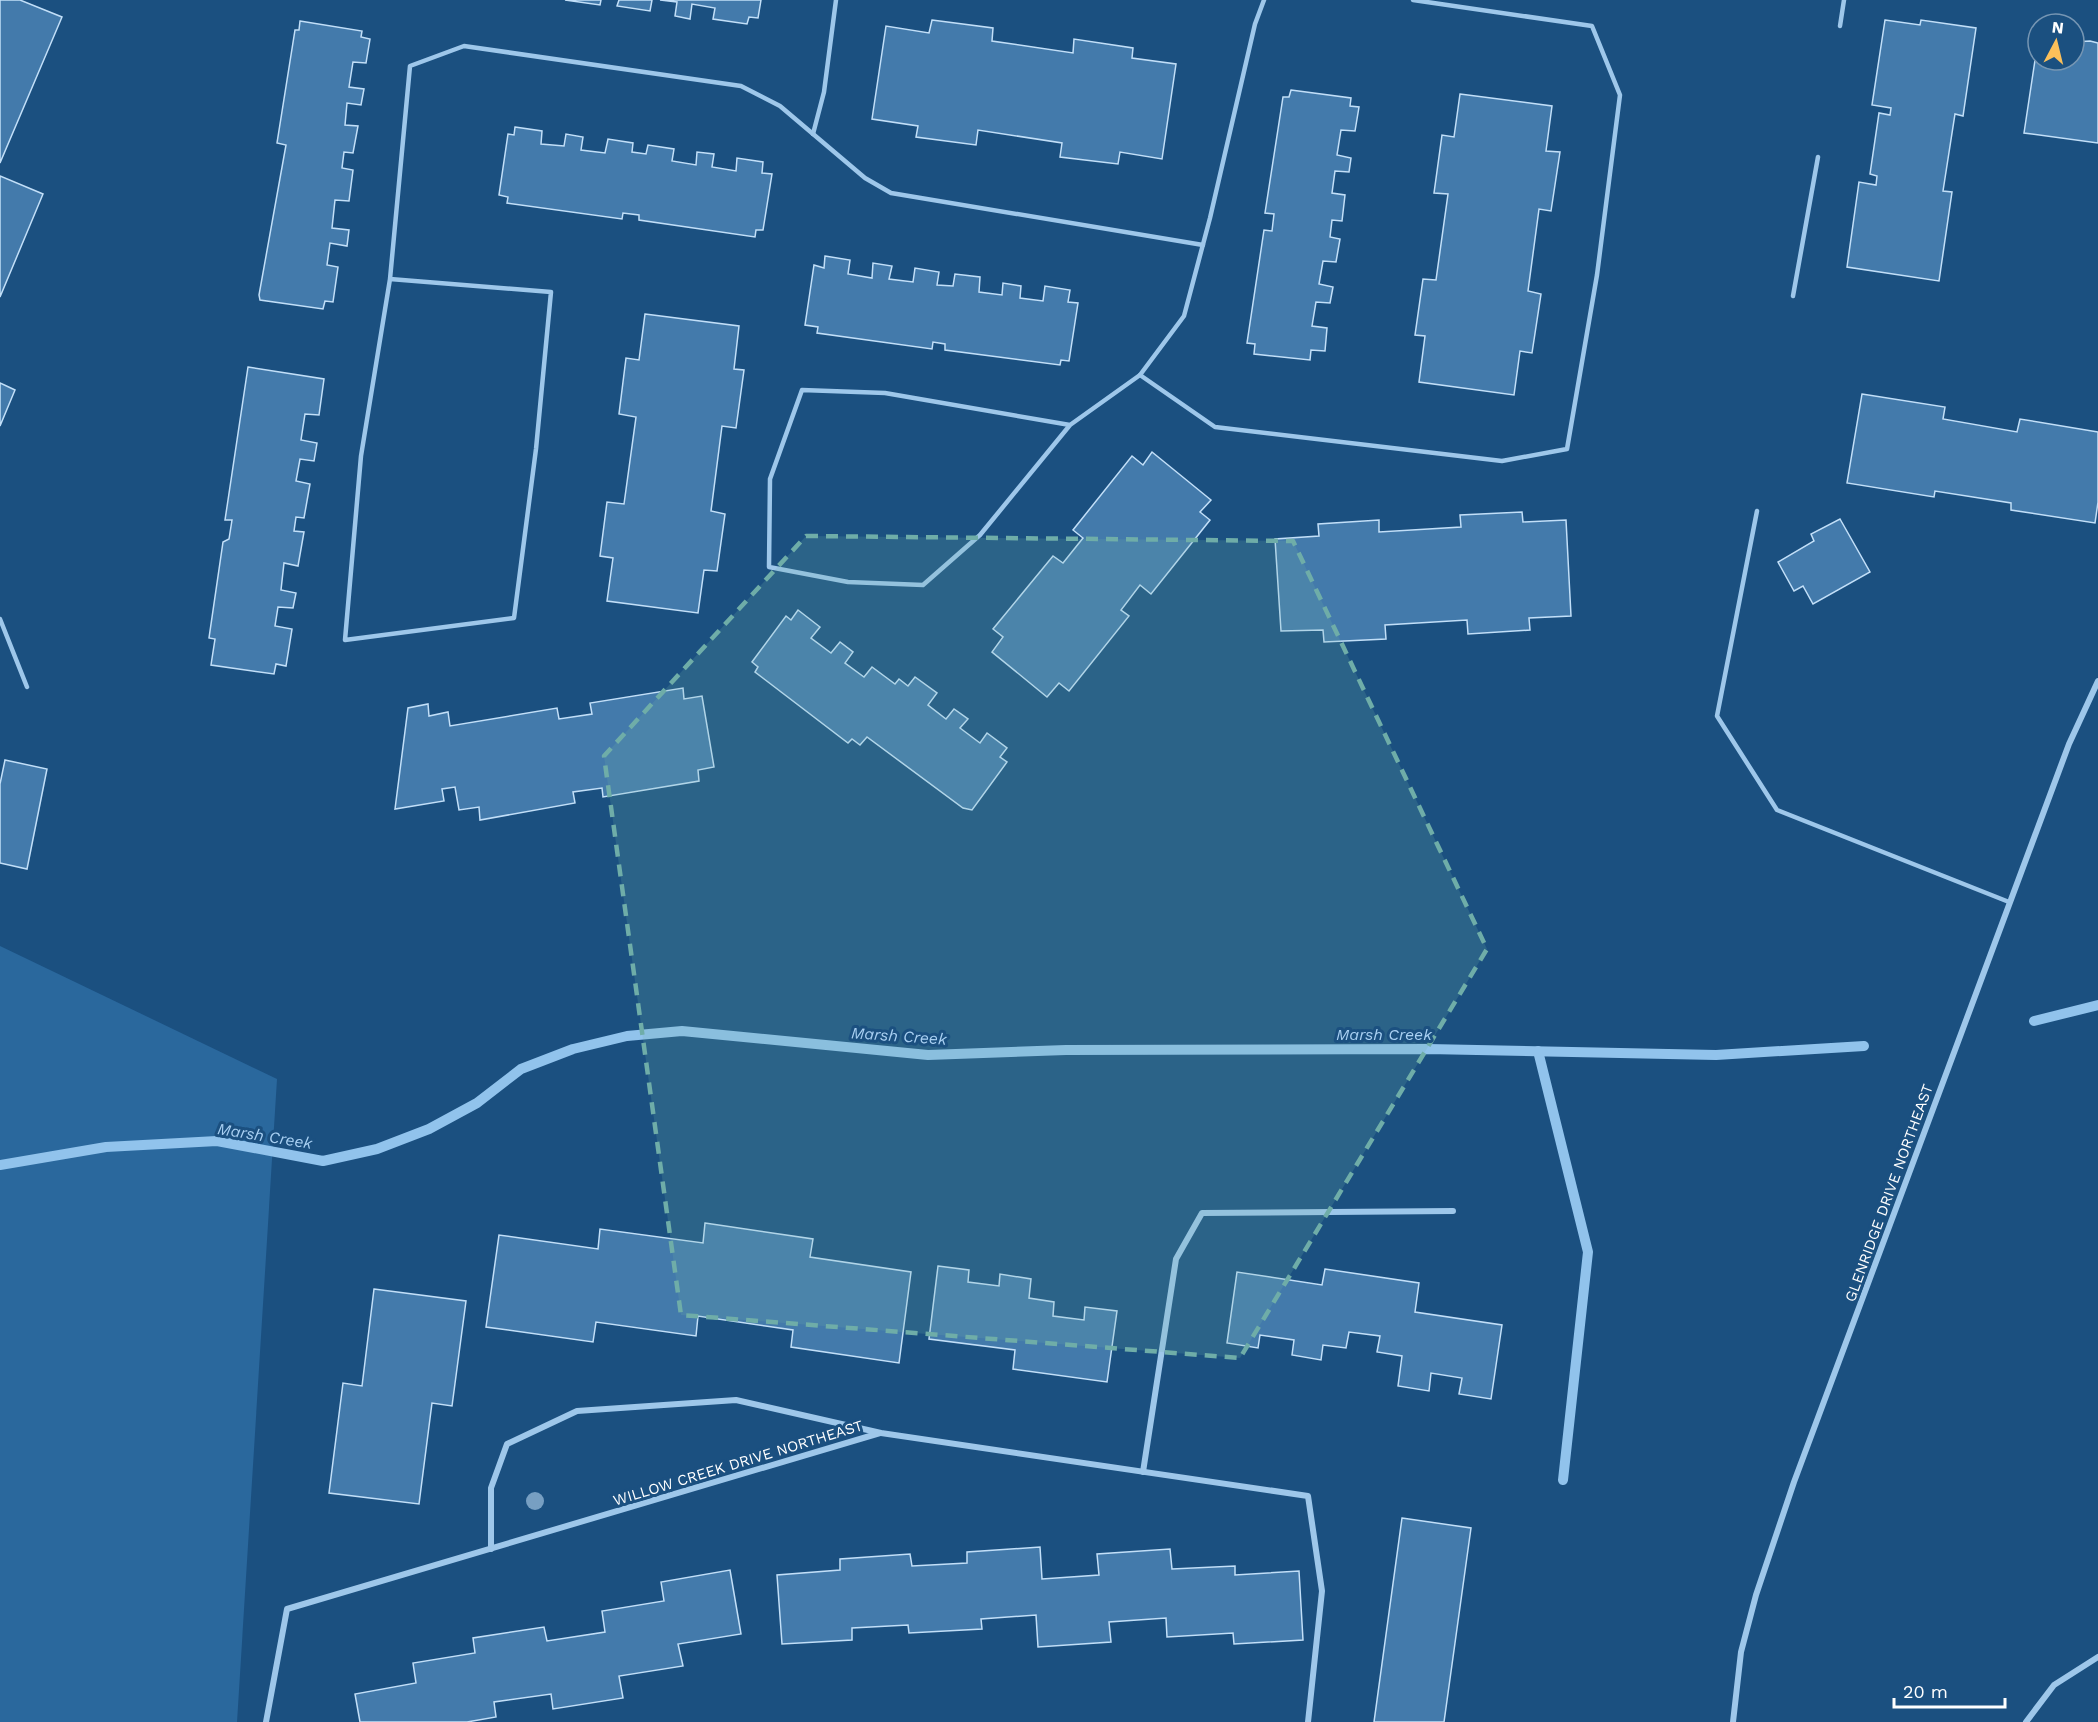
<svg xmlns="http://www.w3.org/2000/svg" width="2098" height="1722" font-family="'Work Sans',sans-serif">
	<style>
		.green { fill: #2a689d }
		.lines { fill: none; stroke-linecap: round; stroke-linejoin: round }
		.stream { stroke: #91c3ec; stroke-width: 10 }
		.building { fill: #437aab; stroke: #c2dff8; stroke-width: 1.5 }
		.service { stroke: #9ec7ea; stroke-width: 4.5 }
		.minor { stroke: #9ec7ea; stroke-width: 6 }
		.tree { fill: #779fc2 }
		.marked { fill: #6fada8; fill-opacity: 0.2; stroke: #6fada8; stroke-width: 4.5; stroke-dasharray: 12 8; stroke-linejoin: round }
		.labels { text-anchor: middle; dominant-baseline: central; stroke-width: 6; stroke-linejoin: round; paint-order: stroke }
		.street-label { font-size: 15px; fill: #fff; stroke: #1b5080 }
		.water-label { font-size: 16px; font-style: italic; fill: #a9d0f2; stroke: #1b5080 }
	</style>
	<rect width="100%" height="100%" fill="#1b5080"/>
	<path class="green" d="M0,946L277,1079L237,1722H0Z"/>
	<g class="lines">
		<g class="stream">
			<path d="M2034,1021L2098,1005"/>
			<path d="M1538,1051L1588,1252L1563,1480"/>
			<path d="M0,1165L106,1147L217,1141L323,1161L377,1149L429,1129L477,1103L521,1069L573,1049L627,1036L682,1031L928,1055L1066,1050L1428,1049L1716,1055L1864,1046"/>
		</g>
	</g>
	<g class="building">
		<path d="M0,0H20L62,17L0,163Z"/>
		<path d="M565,0H601L600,5Z"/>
		<path d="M619,0H652L650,11L617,6Z"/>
		<path d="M660,0H761L758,18L749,17L747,24L713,19L715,8L692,4L690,19L675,16L677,2Z"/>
		<path d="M932,20L993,28L992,41L1073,53L1074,39L1133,48L1132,58L1176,64L1162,159L1120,152L1118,164L1060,157L1062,143L978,130L976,145L916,137L918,126L872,119L886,26L929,33Z"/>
		<path d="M1885,20L1920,25L1921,20L1976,28L1963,116L1955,114L1943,191L1952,192L1939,281L1847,267L1859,182L1876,185L1877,176L1870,174L1879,113L1890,115L1891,108L1872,105Z"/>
		<path d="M300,21L362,31L361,37L370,39L366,63L353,62L349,87L364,89L361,105L347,103L345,125L358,126L353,153L344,152L342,168L353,170L349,201L335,200L332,228L349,230L347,246L330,243L327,265L338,267L333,302L325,301L323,309L260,300L259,295L286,145L277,143L295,30H299Z"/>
		<path d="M2090,41L2098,43V143L2024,133L2037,47L2038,60H2074V42Z"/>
		<path d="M1291,90L1351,98L1350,106L1359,107L1355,131L1341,130L1337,155L1351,158L1349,172L1335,171L1332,193L1345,195L1342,221L1332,220L1330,237L1340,239L1336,262L1323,261L1319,284L1333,287L1330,303L1316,302L1312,326L1327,328L1325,351L1311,350L1310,360L1254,354L1255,344L1247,343L1264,230L1272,231L1274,214L1265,213L1283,97H1289Z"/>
		<path d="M1460,94L1552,106L1546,151L1560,152L1551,211L1539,209L1528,291L1541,294L1532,353L1520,351L1514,395L1419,382L1425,336L1415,335L1423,279L1436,280L1448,194L1434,193L1442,135L1454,137Z"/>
		<path d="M515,127L542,131L541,144L564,146L566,134L583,137L581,150L605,153L608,139L633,143L632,152L646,154L648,145L674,149L672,161L696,165L697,152L714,154L712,167L736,171L737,158L763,162L762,173L772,174L763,230H756L755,237L639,220V215L623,213L622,219L507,203L508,197L499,195L508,134L514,135Z"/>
		<path d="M0,176L43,194L0,297Z"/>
		<path d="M825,256L850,260L848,274L872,278L873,263L892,266L889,279L913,282L915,268L939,272L937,285L953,286L955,274L980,277L979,292L1002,295L1003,283L1021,286L1020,298L1043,301L1045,286L1070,290L1068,302L1078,303L1069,361L1061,360L1060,365L945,350V344L933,342L932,349L817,333L818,327L805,325L814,265L824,268Z"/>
		<path d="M645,314L739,326L734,369L744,370L736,428L722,426L711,511L725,514L717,571L704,570L698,613L607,601L613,558L600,556L607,502L624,504L636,417L619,414L626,358L639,360Z"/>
		<path d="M248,367L324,379L319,415L305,414L301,440L317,443L314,461L300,459L296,481L310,484L304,518L296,517L294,531L304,532L298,566L284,563L281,590L296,593L293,608L278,607L275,626L292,629L286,666L276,664L274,674L211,665L215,639L209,638L223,542L229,539L232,520H225Z"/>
		<path d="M0,383L15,390L0,426Z"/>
		<path d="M1862,394L1945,407L1943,419L2017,432L2020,419L2098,432V502L2095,523L2011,510V503L1935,491L1934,497L1847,483Z"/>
		<path d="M1152,452L1211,500L1200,512L1210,520L1151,594L1140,585L1121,610L1129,616L1069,691L1059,683L1047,697L992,652L1003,637L993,629L1053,556L1063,563L1083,538L1073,530L1132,456L1143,465Z"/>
		<path d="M1522,512L1523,522L1566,520L1571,616L1529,618L1530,630L1468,634L1467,620L1385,625L1386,639L1324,642L1323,630L1281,631L1275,539L1319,536L1318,524L1379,520V532L1461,527L1460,515Z"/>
		<path d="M1840,519L1870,572L1813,604L1803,586L1794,591L1778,562L1814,541L1811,534Z"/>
		<path d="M798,610L820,627L811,638L831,653L840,642L853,652L845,663L864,677L872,667L895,684L899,679L908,686L915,677L937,693L928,705L946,719L954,709L968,719L960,728L980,743L987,733L1007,748L1000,757L1007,762L972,810L963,808L867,737L860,745L852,739L848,743L755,672L758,667L752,662L786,616L791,620Z"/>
		<path d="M683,688L684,699L702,696L714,767L698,770L699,781L603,797L602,788L573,792L575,803L480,820L479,807L459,810L455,787L442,789L444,801L395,809L408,708L428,704L429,716L448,712L450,726L557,708L559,719L592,714L590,703Z"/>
		<path d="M5,760L47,769L27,869L0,863V784Z"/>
		<path d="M705,1223L813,1239L810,1257L911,1272L899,1363L791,1347L793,1330L698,1316L696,1336L596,1322L593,1342L486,1327L499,1235L598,1249L600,1229L703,1243Z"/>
		<path d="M938,1266L969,1270L968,1282L999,1286L1000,1274L1031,1279L1029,1298L1054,1302L1053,1316L1084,1320L1085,1307L1117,1311L1107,1382L1013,1369L1015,1350L929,1339Z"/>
		<path d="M1325,1269L1419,1283L1415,1312L1502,1325L1491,1399L1459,1394L1462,1378L1431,1373L1429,1391L1398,1386L1402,1356L1377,1352L1380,1336L1349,1332L1346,1348L1323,1345L1321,1360L1292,1355L1294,1340L1260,1335L1258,1348L1227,1343L1237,1272L1322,1285Z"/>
		<path d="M374,1289L466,1301L452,1406L432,1403L419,1504L329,1493L343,1383L362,1386Z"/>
		<path d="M1402,1518L1471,1528L1444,1722H1374Z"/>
		<path d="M1040,1547L1042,1579L1099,1575L1097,1554L1170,1549L1172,1569L1235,1566V1575L1299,1571L1303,1640L1234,1644L1233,1633L1167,1637L1166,1618L1109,1622L1111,1642L1038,1647L1036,1615L981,1619L982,1629L909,1633L908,1625L852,1628V1640L782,1644L777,1575L840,1570V1559L910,1554L912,1566L967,1563V1552Z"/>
		<path d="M730,1570L741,1634L678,1644L683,1666L619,1676L623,1698L553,1709L551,1694L494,1702L496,1717L467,1722H360L355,1694L416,1683L413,1663L475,1653L473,1638L544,1627L547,1641L605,1632L602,1611L664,1601L661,1582Z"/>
	</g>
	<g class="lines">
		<g class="service">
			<path d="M1840,26L1844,0"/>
			<path d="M813,134L824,92L836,0"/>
			<path d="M390,279L551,292L536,449L514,618L345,640L361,456L390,279L410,66L464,46L741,86L780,106L865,178L891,193L1203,245"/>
			<path d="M1793,296L1818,157"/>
			<path d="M1140,375L1215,427L1502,461L1567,449L1597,275L1620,95L1592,26L1413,0"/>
			<path d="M1070,425L980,535L923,585L848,582L769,567L770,479L802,390L885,393L1070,425L1140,375L1184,316L1210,218L1255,24L1264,0"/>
			<path d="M1757,511L1717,716L1777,810L2009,902"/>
			<path d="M0,619L27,687"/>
		</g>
		<g class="minor">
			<path d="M1143,1472L1176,1259L1202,1213L1453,1211"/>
			<path d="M491,1549V1488L507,1444L577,1411L736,1400L881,1433L1308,1496L1322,1591L1308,1722"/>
			<path d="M266,1722L287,1609L880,1433"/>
			<path d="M1733,1722L1741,1652L1756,1595L1794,1482L2069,744L2098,681"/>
			<path d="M2026,1722L2054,1685L2098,1657"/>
		</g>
	</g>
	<circle class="tree" cx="535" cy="1501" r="9"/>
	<path class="marked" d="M806,536L1293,541L1487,949L1240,1358L681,1315L604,756Z"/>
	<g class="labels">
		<g class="street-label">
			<text transform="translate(1889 1193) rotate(-70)">GLENRIDGE DRIVE NORTHEAST</text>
			<text transform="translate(738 1463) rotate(-17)">WILLOW CREEK DRIVE NORTHEAST</text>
		</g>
		<g class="water-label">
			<text x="1384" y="1034">Marsh Creek</text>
			<text transform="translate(899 1036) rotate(4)">Marsh Creek</text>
			<text transform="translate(265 1136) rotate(9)">Marsh Creek</text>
		</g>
	</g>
	<g transform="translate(2056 42) rotate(7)"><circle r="28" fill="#1b5080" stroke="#7696b3" stroke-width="1.5"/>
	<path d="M0-4.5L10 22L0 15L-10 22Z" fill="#fcc05a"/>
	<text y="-9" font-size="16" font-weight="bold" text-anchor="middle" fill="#ffffff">N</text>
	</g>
	<path d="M1894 1698v9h111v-9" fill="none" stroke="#ffffff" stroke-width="3"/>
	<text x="1903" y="1698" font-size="18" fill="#ffffff" stroke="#1b5080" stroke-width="4.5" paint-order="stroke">20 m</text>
</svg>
